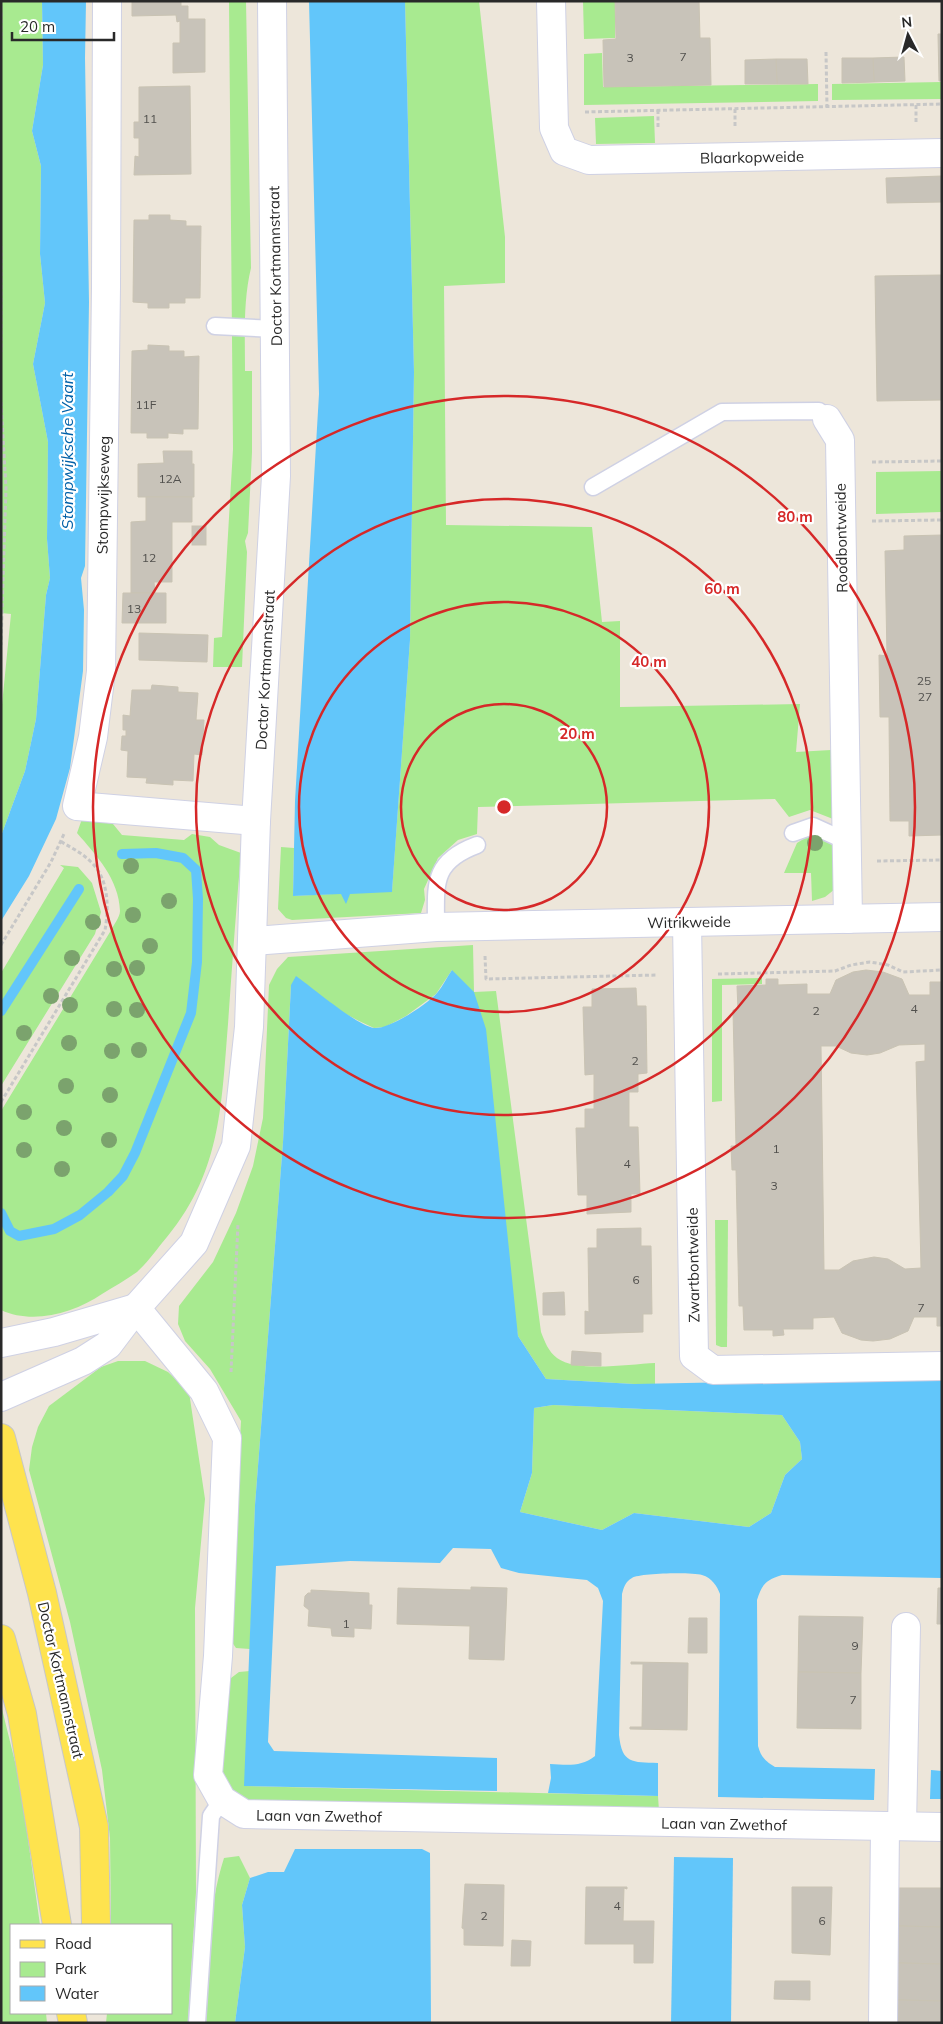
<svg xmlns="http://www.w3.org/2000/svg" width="943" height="2024" font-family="Mulish,sans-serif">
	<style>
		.green { fill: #a8ea90 }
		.water { fill: #62c6fa; fill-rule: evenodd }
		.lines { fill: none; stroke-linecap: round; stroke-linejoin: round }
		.stream { stroke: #62c6fa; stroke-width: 10 }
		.building { fill: #c8c3b9; stroke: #c9c3b3; fill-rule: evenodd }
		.lane-casing { stroke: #cfd1e4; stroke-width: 19 }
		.street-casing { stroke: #cfd1e4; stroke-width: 30 }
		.primary-casing { stroke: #c7c7c7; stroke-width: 30 }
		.path { stroke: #c7c7c7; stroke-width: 3; stroke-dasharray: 4 2.5; stroke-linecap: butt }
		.lane { stroke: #fff; stroke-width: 16 }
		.street { stroke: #fff; stroke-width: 28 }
		.primary { stroke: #fee34e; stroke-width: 28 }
		.tree { fill: #7ba36d }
		.ring { fill: none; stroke: #d62828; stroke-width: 2.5 }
		.labels { text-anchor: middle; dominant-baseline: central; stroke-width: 4.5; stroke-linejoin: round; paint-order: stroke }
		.number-label { font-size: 12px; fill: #51504d }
		.street-label { font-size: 15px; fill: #292929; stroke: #fff }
		.water-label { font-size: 16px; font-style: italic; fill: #0060a7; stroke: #fff }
		.centre { fill: #d62828; stroke: #fff; stroke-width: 2.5 }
		.ring-label { font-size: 15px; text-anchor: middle; font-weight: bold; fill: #d62828; stroke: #fff; stroke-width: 4.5; stroke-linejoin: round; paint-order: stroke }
	</style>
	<rect width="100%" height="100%" fill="#ede6da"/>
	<g class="green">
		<path d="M1,1H42L43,65L32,131L41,166L40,254L45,303L33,364L48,442L47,539L50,578L46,595L36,719L25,771L1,836V715L11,614L1,613Z"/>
		<path d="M229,1H246L251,268C243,301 245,337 245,371H252V452L248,533L245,541L247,552L242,667H213L214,638L222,637L233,449Z"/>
		<path d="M405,1H479L505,237V283L444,286L446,525L592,527L602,622L620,621V707L800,704L796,752L831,750L833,819L810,810L789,817L775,799L478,807L477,834L458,840L438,858L424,889L425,900L421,913L292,920L286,918L278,909L281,847L294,848L293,896L392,891L410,640L414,372Z"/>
		<path d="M583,1H615V38L584,39Z"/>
		<path d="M602,53L603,87L818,84V101L584,105V54Z"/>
		<path d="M942,82V99L832,100V84Z"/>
		<path d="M654,116L655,143L596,144L595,118Z"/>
		<path d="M942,471V512L876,514V472Z"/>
		<path d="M82,819L113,824L122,835L184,840L192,834L210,837L219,845L241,853C236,910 232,967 228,1024C221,1109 221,1175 162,1243C154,1253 146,1264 137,1272C126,1280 113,1287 102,1294C74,1313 33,1325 1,1310V1111L110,932C113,926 120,917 120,911C119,879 96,855 77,833Z"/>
		<path d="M813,833L836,844L835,889L825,897L812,901L811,873H784L797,843Z"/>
		<path d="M60,865L78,867L92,883L101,912L95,934L1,1086V973L64,868Z"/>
		<path d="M473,945L474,992L496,991L541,1332C545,1342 548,1351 557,1358C578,1373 629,1364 655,1363V1384H634L546,1379L518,1336L452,970L436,994L406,1016L385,1027L374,1028L359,1021L291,985L283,1142L255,1505L250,1649L236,1648L229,1638L241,1421L210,1369L185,1341L178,1324L179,1306L213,1262L236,1213L253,1166L263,1118L269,985L277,969L288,957Z"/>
		<path d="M762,978V984L722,985V1101L712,1102V979Z"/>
		<path d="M715,1220H728L727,1347H721L716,1345Z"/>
		<path d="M118,1361H145L168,1372L189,1392L205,1499L195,1608L196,1892L188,2023H106L107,2013H171V1925H111L110,1838L102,1770L70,1622L29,1470L32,1447L38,1427L49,1406L101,1367Z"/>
		<path d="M553,1405L782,1415L800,1442L802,1459L785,1475L771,1513L749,1527L634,1513L602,1530L520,1512L532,1473L534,1408Z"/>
		<path d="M250,1671L245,1786L658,1796L659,1811L258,1804L237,1798L219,1778L227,1681L239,1672Z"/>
		<path d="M1,1705L20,1782L40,1925H11V2013H46L47,2023H1Z"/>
		<path d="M239,1856L250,1878L242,1905L245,1947L235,2023H205C208,1967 207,1911 224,1858Z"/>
	</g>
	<g class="water">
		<path d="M42,1H86L85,58L89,302L85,566L81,578L84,610L83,671L70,768L56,819L29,876L1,921V836L25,771L36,719L46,595L50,578L47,539L48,442L33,364L45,303L40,254L41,166L32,131L43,65Z"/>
		<path d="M309,1H405L414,372L410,640L392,892L350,894L346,904L341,894L293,896L295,801L319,394Z"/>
		<path d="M452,970L474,992L486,1029L518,1336L546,1379L634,1384L942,1378V1578L782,1575C766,1580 762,1584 757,1600L758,1746C761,1757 765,1761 775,1767L875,1769L874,1800L718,1797L720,1594C717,1586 712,1578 702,1575C691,1572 640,1573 632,1578C625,1582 624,1587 622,1594L619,1735C622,1764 632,1762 658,1763V1796L548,1793L551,1778L550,1764C568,1765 581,1767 595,1756L603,1601L598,1588L587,1580L519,1573L501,1568L491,1549L453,1548L440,1563L350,1561L276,1566L268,1742L274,1751L497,1758V1791L244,1786L255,1505L283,1142L291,985L296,976C313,988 356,1025 374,1028C388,1030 428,1004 437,993C443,986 447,977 452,970ZM553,1405L782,1415L800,1442L802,1459L785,1475L771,1513L749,1527L634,1513L602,1530L520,1512L532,1473L534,1408Z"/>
		<path d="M931,1770L942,1771V1799H930Z"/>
		<path d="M295,1849H422L430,1853L431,2023H235L245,1947L242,1905L250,1878L268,1872H284Z"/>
		<path d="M674,1857L733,1858L731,2023H671Z"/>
	</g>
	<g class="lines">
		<g class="stream">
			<path d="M1,1011L79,889"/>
			<path d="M1,1213L10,1231L19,1236L54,1229L80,1215L108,1192L123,1176L135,1153L191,1013L197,962L198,899L196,870L183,858L156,853L122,854"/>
		</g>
	</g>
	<g class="building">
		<path d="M132,1H181V6H188V19H205V72L173,73V43H180V21L177,22L176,15L132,16Z"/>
		<path d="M615,1H699L700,38H710L711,85L604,87L603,40L616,39Z"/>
		<path d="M938,34H942V81H939Z"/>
		<path d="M904,57L905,81L874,82L873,58Z"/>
		<path d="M842,58H873L874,82L842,83Z"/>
		<path d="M776,59H807L808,84H777Z"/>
		<path d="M776,59L777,84H745V60Z"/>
		<path d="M190,86L191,174L134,175L135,156L139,157V138H134V122H139V87Z"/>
		<path d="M942,176V202L887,203L886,178Z"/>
		<path d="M149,215H170V220L186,221V226H201L200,298H185V303H169V308H148V303L133,302L134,220H149Z"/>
		<path d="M942,275V400L877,401L875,276Z"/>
		<path d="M148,345L169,346V351H184V357L199,356L198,429H183V434L168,433V438H147V433H131L132,351L148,350Z"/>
		<path d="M163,451H192V464H194V497H138V464L164,463Z"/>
		<path d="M146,497H192V522H172V582H154L155,593H131V522L146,521Z"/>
		<rect x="192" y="526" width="14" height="19"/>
		<path d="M942,535V835L909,836V821H890L889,717H880L879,655L887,656L885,551L904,550V536Z"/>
		<path d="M123,593H166V623H122Z"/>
		<path d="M139,633L208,635L207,662L139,660Z"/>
		<path d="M152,685L178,687V692L198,693L196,720H204L202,755L194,754L193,781L173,780V785L146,783L147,778L127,777L128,751L121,750L122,736H126V730H123V715L130,716L132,690H151Z"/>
		<path d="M866,970L883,972L902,979L909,995H930V982H942V1326H937V1317H914L908,1331L890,1339L873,1341L861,1340L842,1333L834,1317L813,1318V1329H783L784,1335L773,1336V1330H744L743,1306H739L736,1170H732L731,1146H736L733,1010H738L737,986L766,985V979H778V985L807,984V994H830L836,980L853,972ZM925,1044V1061L916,1062L921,1268L905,1269L888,1259L874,1257L853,1261L839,1270H824L821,1046H836L851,1053L867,1055L880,1053L899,1045Z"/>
		<path d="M636,988L637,1006H646L647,1073L638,1074V1092H629V1127H638L640,1194H631V1212L587,1214V1195H578L576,1128H585V1109H594V1074L585,1075L583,1007H592V989Z"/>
		<path d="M641,1228V1246H651L652,1314H643V1332L585,1334V1311L589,1312L588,1248H597V1229Z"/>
		<path d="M564,1292L565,1315H543V1293Z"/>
		<path d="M572,1351L601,1353V1366L571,1365Z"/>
		<path d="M471,1587L507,1588L504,1660L469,1659L470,1626L397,1624L398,1588L471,1590Z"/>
		<path d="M938,1588H942V1624H937Z"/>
		<path d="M311,1590L369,1593V1605H372L371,1629L354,1628V1637L332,1636L331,1628L308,1626L309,1610L304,1606L305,1596L308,1593H311Z"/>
		<path d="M799,1616L863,1617L861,1673L798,1672Z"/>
		<path d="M689,1618H707V1653H688Z"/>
		<path d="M631,1662L688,1663L687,1730L630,1729V1727H642L643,1664H631Z"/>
		<path d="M798,1672L861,1673V1729L797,1728Z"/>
		<path d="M465,1884L504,1885L503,1946L464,1945V1929L462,1928Z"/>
		<path d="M586,1887H627V1889L624,1888L623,1921H654L653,1963H634V1944H585Z"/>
		<path d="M792,1887H832L830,1955L792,1953Z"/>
		<path d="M898,1888H942V1927L897,1926Z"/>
		<path d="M897,1926L942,1927V1964L897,1963Z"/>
		<path d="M512,1940L531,1941L530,1966H511Z"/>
		<path d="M897,1963L942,1964V2001L896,2000Z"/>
		<path d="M775,1981H810V2000L774,1999Z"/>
		<path d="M896,2000L942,2001V2023H896Z"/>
	</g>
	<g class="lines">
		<defs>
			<g id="lane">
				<path d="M215,326L276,329"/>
				<path d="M593,487L722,412L819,411L827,419"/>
				<path d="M793,833L813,826L846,841"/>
				<path d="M436,927C436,885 431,862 477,845"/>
				<path d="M197,2023L211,1816L222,1800"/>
			</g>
			<g id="street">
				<path d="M107,1L106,287L101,671L93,737L77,806L256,821"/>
				<path d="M551,1L554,128L564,151L589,160L942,153"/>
				<path d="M827,419L840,440L848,919"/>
				<path d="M687,922L694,1356L713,1370L942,1366"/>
				<path d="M253,941L436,927L942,917"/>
				<path d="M136,1308L204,1391L227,1438L218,1656L208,1775L222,1800L244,1814L942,1827"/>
				<path d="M1,1343L54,1332L136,1308"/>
				<path d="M1,1397L83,1361L108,1345L136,1308L194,1243L236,1146L249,1027L256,821L276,476L272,1"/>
				<path d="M902,1826L906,1627"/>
				<path d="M883,2023L885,1827"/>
			</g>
			<g id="primary">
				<path d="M1,1438L42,1593L94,1827L96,1925"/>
				<path d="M1,1639L22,1714L57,1925"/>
				<path d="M71,2013L73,2023"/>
			</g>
		</defs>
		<use href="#lane" class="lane-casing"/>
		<use href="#street" class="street-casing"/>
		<use href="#primary" class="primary-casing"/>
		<g class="path">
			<path d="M1,6V40"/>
			<path d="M826,52L827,107"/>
			<path d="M916,105V123"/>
			<path d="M735,109V127"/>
			<path d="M658,110V127"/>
			<path d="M585,112L942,104"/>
			<path d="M1,246V352"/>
			<path d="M1,402L6,488L1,645"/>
			<path d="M872,462L942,461"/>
			<path d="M872,521L942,520"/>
			<path d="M877,861L942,860"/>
			<path d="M1,945L51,862L64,834"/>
			<path d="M485,956L486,979L657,975"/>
			<path d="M718,974L835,971L851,965L870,962L888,965L903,972L942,970"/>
			<path d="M1,1102L105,930C109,907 109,878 90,861C82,853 70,847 60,841"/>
			<path d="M231,1372L238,1224"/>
		</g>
		<use href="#lane" class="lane"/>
		<use href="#street" class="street"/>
		<use href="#primary" class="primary"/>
	</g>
	<g class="tree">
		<circle cx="815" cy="843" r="8"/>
		<circle cx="131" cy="866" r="8"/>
		<circle cx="169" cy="901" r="8"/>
		<circle cx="133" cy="915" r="8"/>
		<circle cx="93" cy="922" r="8"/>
		<circle cx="150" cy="946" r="8"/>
		<circle cx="72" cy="958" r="8"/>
		<circle cx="137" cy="968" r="8"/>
		<circle cx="114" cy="969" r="8"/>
		<circle cx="51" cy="996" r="8"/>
		<circle cx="70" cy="1005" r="8"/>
		<circle cx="114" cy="1009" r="8"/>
		<circle cx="137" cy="1010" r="8"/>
		<circle cx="24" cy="1033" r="8"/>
		<circle cx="69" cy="1043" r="8"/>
		<circle cx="139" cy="1050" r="8"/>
		<circle cx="112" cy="1051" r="8"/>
		<circle cx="66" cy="1086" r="8"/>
		<circle cx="110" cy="1095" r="8"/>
		<circle cx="24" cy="1112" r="8"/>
		<circle cx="64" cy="1128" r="8"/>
		<circle cx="109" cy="1140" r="8"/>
		<circle cx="24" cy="1150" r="8"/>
		<circle cx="62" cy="1169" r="8"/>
	</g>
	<g class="ring">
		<circle cx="504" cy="807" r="103"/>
		<circle cx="504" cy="807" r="205"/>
		<circle cx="504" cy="807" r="308"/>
		<circle cx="504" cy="807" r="411"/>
	</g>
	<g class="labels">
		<g class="number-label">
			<text x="683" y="56">7</text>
			<text x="630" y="57">3</text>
			<text x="150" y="118">11</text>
			<text x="146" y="404">11F</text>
			<text x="170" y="478">12A</text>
			<text x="149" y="557">12</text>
			<text x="134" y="608">13</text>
			<text x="924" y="680">25</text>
			<text x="925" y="696">27</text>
			<text x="914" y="1008">4</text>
			<text x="816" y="1010">2</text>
			<text x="635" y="1060">2</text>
			<text x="776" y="1148">1</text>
			<text x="627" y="1163">4</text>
			<text x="774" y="1185">3</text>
			<text x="636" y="1279">6</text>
			<text x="921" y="1307">7</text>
			<text x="346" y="1623">1</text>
			<text x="855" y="1645">9</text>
			<text x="853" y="1699">7</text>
			<text x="617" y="1905">4</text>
			<text x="484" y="1915">2</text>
			<text x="822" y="1920">6</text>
		</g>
		<g class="street-label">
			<text transform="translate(752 157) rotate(-1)">Blaarkopweide</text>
			<text transform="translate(275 266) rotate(-91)">Doctor Kortmannstraat</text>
			<text transform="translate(103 495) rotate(-89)">Stompwijkseweg</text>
			<text transform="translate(841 538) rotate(-91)">Roodbontweide</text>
			<text transform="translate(265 670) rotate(-87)">Doctor Kortmannstraat</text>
			<text transform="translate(689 922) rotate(-1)">Witrikweide</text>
			<text transform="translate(693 1265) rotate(-91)">Zwartbontweide</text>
			<text transform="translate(61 1680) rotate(77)">Doctor Kortmannstraat</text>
			<text transform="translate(319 1816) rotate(1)">Laan van Zwethof</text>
			<text transform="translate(724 1824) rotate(1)">Laan van Zwethof</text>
		</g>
		<g class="water-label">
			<text transform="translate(67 451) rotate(-90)">Stompwijksche Vaart</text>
		</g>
	</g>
	<circle cx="504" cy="807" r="8" class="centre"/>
	<g class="ring-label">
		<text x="795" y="522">80 m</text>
		<text x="722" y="594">60 m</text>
		<text x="649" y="667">40 m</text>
		<text x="577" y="739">20 m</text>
	</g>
	<rect width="943" height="2024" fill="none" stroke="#292929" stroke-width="5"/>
	<rect x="10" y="1924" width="162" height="90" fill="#ffffff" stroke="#a9a9a9"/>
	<rect x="20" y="1940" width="25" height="8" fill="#fee34e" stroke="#a9a9a9"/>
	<text x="55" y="1949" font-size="15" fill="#292929">Road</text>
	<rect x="20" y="1962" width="25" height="15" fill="#a8ea90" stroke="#a9a9a9"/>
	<text x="55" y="1974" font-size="15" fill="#292929">Park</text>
	<rect x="20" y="1986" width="25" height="15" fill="#62c6fa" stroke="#a9a9a9"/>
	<text x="55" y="1999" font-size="15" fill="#292929">Water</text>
	<g transform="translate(908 35) rotate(354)" stroke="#ffffff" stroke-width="4" paint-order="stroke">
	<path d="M0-4L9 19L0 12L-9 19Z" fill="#292929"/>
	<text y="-8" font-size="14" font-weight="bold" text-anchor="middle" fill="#292929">N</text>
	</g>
	<path d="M12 32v8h102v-8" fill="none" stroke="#292929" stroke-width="2.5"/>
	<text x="20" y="32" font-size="15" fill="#292929" stroke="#ffffff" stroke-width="4" paint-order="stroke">20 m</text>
</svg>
